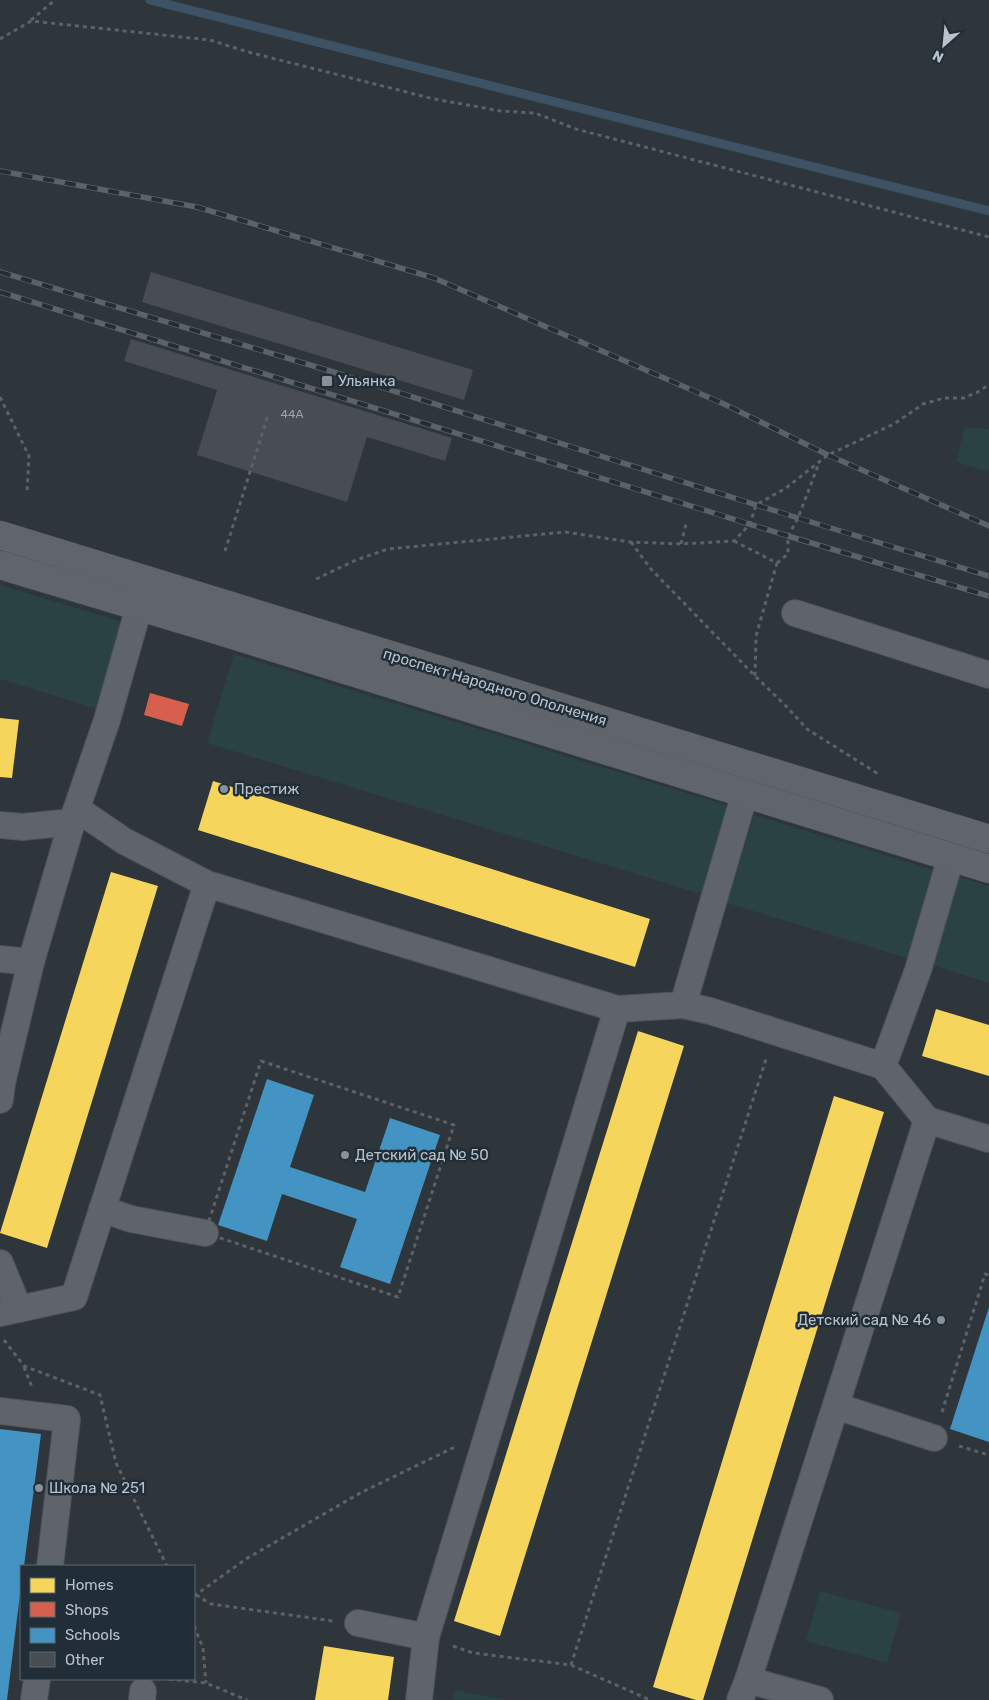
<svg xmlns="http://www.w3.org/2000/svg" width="989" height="1700" font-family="Rubik,sans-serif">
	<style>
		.green { fill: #2b4242 }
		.homes { fill: #f6d55c }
		.shops { fill: #d6604d }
		.schools { fill: #4393c3 }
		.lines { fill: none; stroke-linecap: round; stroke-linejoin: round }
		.stream { stroke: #3d5365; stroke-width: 9 }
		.building { fill: #474d52 }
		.minor-casing { stroke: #4c5156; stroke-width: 28 }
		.major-casing { stroke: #4c5258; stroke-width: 29 }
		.path { stroke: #5c6266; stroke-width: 3; stroke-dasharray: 4 4; stroke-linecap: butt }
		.minor { stroke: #5e6469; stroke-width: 26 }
		.major { stroke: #60656b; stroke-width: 28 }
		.rail-casing { stroke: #5c6267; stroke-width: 5.5 }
		.rail { stroke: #212d37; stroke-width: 4; stroke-dasharray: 11; stroke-linecap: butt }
		.poi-dot { fill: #889199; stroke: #212d37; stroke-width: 2 }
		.labels { text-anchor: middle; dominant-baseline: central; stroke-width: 5; stroke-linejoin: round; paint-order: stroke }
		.number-label { font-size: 12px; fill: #9ca5ad }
		.poi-label { font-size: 15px; fill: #b9c2cb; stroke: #212d37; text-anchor: start }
		.street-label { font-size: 15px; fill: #b9c2cb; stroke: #212d37 }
	</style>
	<rect width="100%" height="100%" fill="#2e353b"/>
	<g class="green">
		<path d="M965,427L989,429V472L956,462Z"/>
		<path d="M0,585L126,623L101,710L0,679Z"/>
		<path d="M234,654L735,808L708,896L207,743Z"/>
		<path d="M754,815L940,872L913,960L727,903Z"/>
		<path d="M959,877L989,886V983L932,965Z"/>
		<path d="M820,1591L901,1613L887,1663L806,1641Z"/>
		<path d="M455,1690L505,1700H453Z"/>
	</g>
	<g class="homes">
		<path d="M0,718L19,720L12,778L0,777Z"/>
		<path d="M213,781L650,919L635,967L198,830Z"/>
		<path d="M111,872L158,886L47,1248L0,1233Z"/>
		<path d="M936,1009L989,1025V1076L922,1056Z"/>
		<path d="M638,1031L684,1046L500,1636L454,1621Z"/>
		<path d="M834,1096L884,1112L703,1700H696L653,1687Z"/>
		<path d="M324,1646L394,1657L388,1700H315Z"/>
	</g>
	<path class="shops" d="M150,693L189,704L182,726L144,715Z"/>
	<g class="schools">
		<path d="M267,1079L314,1095L290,1167L365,1192L390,1118L440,1135L390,1284L340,1267L357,1219L282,1194L267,1241L218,1225Z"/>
		<path d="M989,1307V1442L950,1429Z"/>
		<path d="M0,1429L41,1434L24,1566H21V1586L7,1700H0Z"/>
	</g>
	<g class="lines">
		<path class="stream" d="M150,0L989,211"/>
	</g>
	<g class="building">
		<path d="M151,272L473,370L464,400L142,302Z"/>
		<path d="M131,339L452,438L445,461L367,437L347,502L197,455L217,390L124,361Z"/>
	</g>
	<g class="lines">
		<defs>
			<g id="minor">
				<path d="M795,613L989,675"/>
				<path d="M0,825L23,827L72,822"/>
				<path d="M951,857L918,970L883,1066L927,1120L989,1139"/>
				<path d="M207,884L617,1009"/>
				<path d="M0,959L31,962"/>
				<path d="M683,1005L710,1011L883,1066"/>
				<path d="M0,1100L2,1083L31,962L72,822L107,720L139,607"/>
				<path d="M102,1209L131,1219L205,1233"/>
				<path d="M0,1263L19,1309"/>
				<path d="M0,1313L74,1297L207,884L124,841L77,809"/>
				<path d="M836,1406L934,1438"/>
				<path d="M0,1411L67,1419L50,1566"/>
				<path d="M358,1623L426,1637"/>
				<path d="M748,1680L820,1700"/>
				<path d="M34,1700L37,1679"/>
				<path d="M142,1700L143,1691"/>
				<path d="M419,1700L426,1637L617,1009L683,1005L745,793"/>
				<path d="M740,1700L748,1680L927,1120"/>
			</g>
			<g id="major">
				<path d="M0,535L989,839"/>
				<path d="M0,565L204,626L989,869"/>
			</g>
		</defs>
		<use href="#minor" class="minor-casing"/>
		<use href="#major" class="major-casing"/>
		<g class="path">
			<path d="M31,20L55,0"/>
			<path d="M0,39L31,21L210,40L248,52L434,99L501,111L535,113L576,129L989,237"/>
			<path d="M0,397L29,456L27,492"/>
			<path d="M734,541L777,563L756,636L755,676"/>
			<path d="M631,542L650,568L683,602L755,676L785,705L807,729L880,775"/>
			<path d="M681,544L686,524"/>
			<path d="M225,551L268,415"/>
			<path d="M777,563L788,554V536L798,518L819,463"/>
			<path d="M316,579L356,560L388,549L565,532L630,542L681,544L734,541L750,524L756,505L786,488L828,455L894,424L923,404L944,398H964L980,391L989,384"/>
			<path d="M261,1061L454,1125L398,1297L205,1233Z"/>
			<path d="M4,1340L24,1366L100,1395L116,1463L167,1566"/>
			<path d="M24,1367L32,1387"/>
			<path d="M942,1412L985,1274L989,1275"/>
			<path d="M959,1446L989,1455"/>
			<path d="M196,1595L211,1604L333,1621"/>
			<path d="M194,1596L246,1559L362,1492L455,1447"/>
			<path d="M194,1626L203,1648L206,1683"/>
			<path d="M453,1646L473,1653L571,1665L650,1700"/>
			<path d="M571,1665L767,1056"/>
			<path d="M169,1679L206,1683L247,1700"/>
		</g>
		<use href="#minor" class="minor"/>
		<use href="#major" class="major"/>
		<defs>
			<g id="rail">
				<path d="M0,171L197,207L434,278L724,404L828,455L989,526"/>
				<path d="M0,272L330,371L798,518L989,576"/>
				<path d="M0,292L788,536L989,596"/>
			</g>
		</defs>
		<use href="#rail" class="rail-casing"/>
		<use href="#rail" class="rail"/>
	</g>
	<g class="poi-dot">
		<rect x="321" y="375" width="12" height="12" rx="2.5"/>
		<circle cx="224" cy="789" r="5"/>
		<circle cx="345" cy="1155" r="5"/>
		<circle cx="941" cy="1320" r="5"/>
		<circle cx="39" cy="1488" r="5"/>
	</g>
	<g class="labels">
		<g class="number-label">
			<text x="292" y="414">44А</text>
		</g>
		<g class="poi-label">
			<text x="338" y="381">Ульянка</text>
			<text x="234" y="789">Престиж</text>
			<text x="355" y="1155">Детский сад № 50</text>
			<text x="931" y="1320" text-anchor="end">Детский сад № 46</text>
			<text x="49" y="1488">Школа № 251</text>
		</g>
		<g class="street-label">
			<text transform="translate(495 687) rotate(17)">проспект Народного Ополчения</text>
		</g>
	</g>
	<rect x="20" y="1565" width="175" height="115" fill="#212d37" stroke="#5e6972"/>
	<rect x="30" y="1578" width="25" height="15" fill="#f6d55c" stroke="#5e6972"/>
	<text x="65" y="1590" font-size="15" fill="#b9c2cb">Homes</text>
	<rect x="30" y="1602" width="25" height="15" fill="#d6604d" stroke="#5e6972"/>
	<text x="65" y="1615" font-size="15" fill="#b9c2cb">Shops</text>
	<rect x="30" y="1628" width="25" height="15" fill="#4393c3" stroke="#5e6972"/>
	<text x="65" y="1640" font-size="15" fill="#b9c2cb">Schools</text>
	<rect x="30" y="1652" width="25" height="15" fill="#474d52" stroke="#5e6972"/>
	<text x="65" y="1665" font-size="15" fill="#b9c2cb">Other</text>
	<g transform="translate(944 45) rotate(207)" stroke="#212d37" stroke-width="4" paint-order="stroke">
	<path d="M0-4L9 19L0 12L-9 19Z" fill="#b9c2cb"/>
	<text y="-8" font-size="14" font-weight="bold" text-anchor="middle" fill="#b9c2cb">N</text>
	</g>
</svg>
